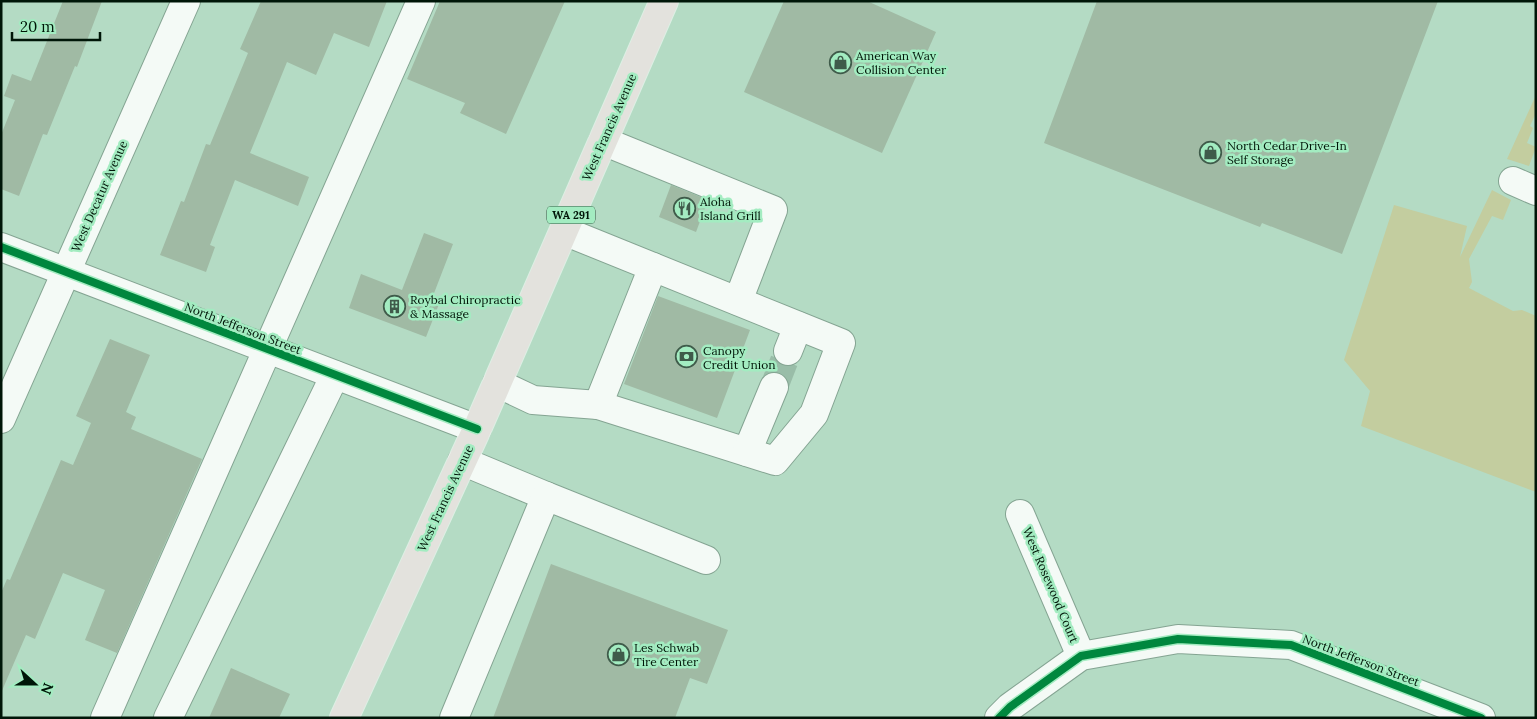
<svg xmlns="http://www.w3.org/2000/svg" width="1537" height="719" font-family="Lora,serif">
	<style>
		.green { fill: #c3cd9f }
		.building { fill: #a0baa4 }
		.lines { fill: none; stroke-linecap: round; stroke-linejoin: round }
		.minor-tunnel { stroke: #99bda8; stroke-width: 28; stroke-dasharray: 28 14; stroke-linecap: butt }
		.minor-casing { stroke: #84a492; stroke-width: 30 }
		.major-casing { stroke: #ddefe4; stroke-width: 30 }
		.minor { stroke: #f4faf6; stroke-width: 28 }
		.major { stroke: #e3e2dd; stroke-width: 28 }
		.cycleway-casing { stroke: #a3ecc1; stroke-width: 11 }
		.cycleway { stroke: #00873e; stroke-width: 8 }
		.labels { text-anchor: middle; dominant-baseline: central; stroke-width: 5; stroke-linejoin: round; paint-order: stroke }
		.shield { fill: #a3ecc1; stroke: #315640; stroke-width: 1 }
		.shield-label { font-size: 11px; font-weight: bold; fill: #001608 }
		.poi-label { font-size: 12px; fill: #001608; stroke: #a3ecc1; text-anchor: start }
		.street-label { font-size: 12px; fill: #001608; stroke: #a3ecc1 }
	</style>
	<rect width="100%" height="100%" fill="#b4dbc4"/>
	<g class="green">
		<path d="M1536,95V113L1530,126L1533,128L1527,143L1536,147L1529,166L1507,159Z"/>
		<path d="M1492,190L1511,200L1503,220L1492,216L1469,259L1472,282L1469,288L1513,311L1522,310L1536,316V492L1361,426L1370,391L1344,360L1394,205L1467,226L1460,257Z"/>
	</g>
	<g class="building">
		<path d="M63,1H102L77,67L75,66L47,135L43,134L19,196L1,189V135L15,100L4,96L12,74L31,81Z"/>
		<path d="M261,1H387L369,47L334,33L316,75L287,62L250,153L309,177L298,206L235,180L210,245L215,247L206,272L160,255L181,201L184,202L206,144L210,145L248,53L240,49Z"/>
		<path d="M440,1H565L506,134L460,113L465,103L407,79Z"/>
		<path d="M784,1H867L936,32L882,153L744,92Z"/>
		<path d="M1097,1H1438L1342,254L1262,223L1260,227L1044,143Z"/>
		<path d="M671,185L708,200L696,232L659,217Z"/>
		<path d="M424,233L453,244L431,301L439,304L426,337L349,308L361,274L402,290Z"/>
		<path d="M658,296L750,330L717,418L624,384Z"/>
		<path d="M110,339L150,355L126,412L136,417L131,429L202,459L117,653L85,640L105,590L63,573L35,639L26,635L1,693V593L7,579L10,580L61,460L73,465L91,423L76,416Z"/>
		<path d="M551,564L728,630L707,684L690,678L675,718H493Z"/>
		<path d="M231,668L290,694L279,718H209Z"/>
	</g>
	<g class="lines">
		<path class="minor-tunnel" d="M774,387L788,351"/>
		<defs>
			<g id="minor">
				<path d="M603,141L773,210L738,301"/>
				<path d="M1513,181L1536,191"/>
				<path d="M1,247L477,429"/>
				<path d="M788,351L798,326"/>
				<path d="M497,383L533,400L598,405L775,461L814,414L841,343L564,231"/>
				<path d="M598,405L653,267"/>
				<path d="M1,419L186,1"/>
				<path d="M747,452L774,387"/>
				<path d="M462,461L546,496"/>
				<path d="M1020,514L1081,656"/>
				<path d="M105,718L421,1"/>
				<path d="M168,718L335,375"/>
				<path d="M454,718L546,496L706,560"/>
				<path d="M999,718L1010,707L1081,656L1178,639L1291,645L1481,718"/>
			</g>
			<path id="major" d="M344,718L477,429L664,1"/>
		</defs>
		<use href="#minor" class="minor-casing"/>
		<use href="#major" class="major-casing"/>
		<use href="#minor" class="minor"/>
		<use href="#major" class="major"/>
		<defs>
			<g id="cycleway">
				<path d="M1,247L477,429"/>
				<path d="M999,718L1010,707L1081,656L1178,639L1291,645L1481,718"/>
			</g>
		</defs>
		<use href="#cycleway" class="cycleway-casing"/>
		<use href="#cycleway" class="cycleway"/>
	</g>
	<defs>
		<symbol id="shop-ring" viewBox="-11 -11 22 22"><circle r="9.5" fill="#a3ecc1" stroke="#3f5b4a" stroke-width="1.5"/><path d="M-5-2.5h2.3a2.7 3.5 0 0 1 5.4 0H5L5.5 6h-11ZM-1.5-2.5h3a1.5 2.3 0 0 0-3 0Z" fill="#3f5b4a"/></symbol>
		<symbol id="restaurant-ring" viewBox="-11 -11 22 22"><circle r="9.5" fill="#a3ecc1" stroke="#3f5b4a" stroke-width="1.5"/><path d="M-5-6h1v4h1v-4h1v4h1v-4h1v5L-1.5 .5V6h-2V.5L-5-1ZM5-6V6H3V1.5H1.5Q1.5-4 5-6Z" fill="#3f5b4a"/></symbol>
		<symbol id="building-ring" viewBox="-11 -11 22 22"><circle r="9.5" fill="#a3ecc1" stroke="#3f5b4a" stroke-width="1.5"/><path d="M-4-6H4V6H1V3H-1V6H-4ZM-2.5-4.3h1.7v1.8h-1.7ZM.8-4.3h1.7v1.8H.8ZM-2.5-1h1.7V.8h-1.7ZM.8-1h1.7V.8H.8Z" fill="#3f5b4a"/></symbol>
		<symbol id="bank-ring" viewBox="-11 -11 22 22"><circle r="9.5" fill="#a3ecc1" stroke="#3f5b4a" stroke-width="1.5"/><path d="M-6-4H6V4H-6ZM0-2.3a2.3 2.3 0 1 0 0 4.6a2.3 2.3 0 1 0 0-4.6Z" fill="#3f5b4a"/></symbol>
	</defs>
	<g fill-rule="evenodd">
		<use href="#shop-ring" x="828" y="50" width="25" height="25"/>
		<use href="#shop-ring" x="1198" y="140" width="25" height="25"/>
		<use href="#restaurant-ring" x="672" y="196" width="25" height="25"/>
		<use href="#building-ring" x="382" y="294" width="25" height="25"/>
		<use href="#bank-ring" x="674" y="344" width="25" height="25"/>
		<use href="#shop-ring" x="606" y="642" width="25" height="25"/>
	</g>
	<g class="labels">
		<rect class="shield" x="547" y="206.5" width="48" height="17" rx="4"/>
		<g class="shield-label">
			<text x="571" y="215">WA 291</text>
		</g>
		<g class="poi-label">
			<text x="856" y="55">American Way<tspan x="856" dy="14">Collision Center</tspan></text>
			<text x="1227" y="145">North Cedar Drive-In<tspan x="1227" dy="14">Self Storage</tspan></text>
			<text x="700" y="201">Aloha<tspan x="700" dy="14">Island Grill</tspan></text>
			<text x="410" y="299">Roybal Chiropractic<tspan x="410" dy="14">&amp; Massage</tspan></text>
			<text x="703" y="350">Canopy<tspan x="703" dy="14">Credit Union</tspan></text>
			<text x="634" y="647">Les Schwab<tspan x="634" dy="14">Tire Center</tspan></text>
		</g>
		<g class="street-label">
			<text transform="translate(609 127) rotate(-66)">West Francis Avenue</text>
			<text transform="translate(99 196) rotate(-66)">West Decatur Avenue</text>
			<text transform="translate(243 328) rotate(21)">North Jefferson Street</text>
			<text transform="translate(445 498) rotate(-65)">West Francis Avenue</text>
			<text transform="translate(1051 585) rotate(67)">West Rosewood Court</text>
			<text transform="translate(1361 660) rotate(21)">North Jefferson Street</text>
		</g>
	</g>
	<rect width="1537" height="719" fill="none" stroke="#001608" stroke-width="5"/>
	<g transform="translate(35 684) rotate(111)" stroke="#a3ecc1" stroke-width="4" paint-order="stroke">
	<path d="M0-4L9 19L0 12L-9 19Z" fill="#001608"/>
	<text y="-8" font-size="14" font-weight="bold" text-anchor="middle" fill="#001608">N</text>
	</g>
	<path d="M12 32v8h88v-8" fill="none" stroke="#001608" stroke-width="2.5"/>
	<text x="20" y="32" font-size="15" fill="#001608" stroke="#a3ecc1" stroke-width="4" paint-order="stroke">20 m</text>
</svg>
